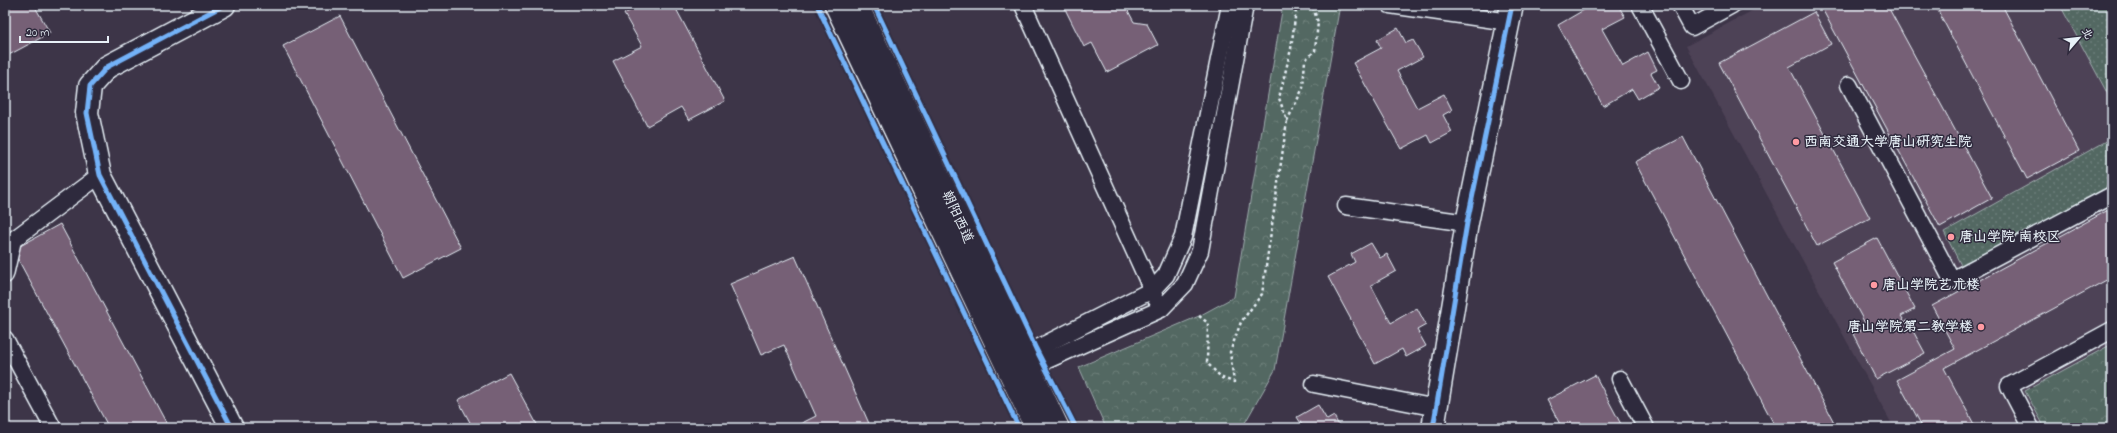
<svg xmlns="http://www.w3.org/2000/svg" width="2117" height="433" font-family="'Indie Flower','LXGW WenKai TC',sans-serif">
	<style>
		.built { fill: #4e4256 }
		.forest { fill: url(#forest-crowns); stroke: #9eacad }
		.garden { fill: url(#garden-dots); stroke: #9eacad }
		.building { fill: #766076; stroke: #e8f1f8 }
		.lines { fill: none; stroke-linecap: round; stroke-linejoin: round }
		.lane-casing { stroke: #e8f1f8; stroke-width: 19 }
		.street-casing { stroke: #e8f1f8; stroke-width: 25 }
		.secondary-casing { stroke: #e8f1f8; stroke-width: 25 }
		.path { stroke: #e8f1f8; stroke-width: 2.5; stroke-dasharray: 3 3; stroke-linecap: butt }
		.lane { stroke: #2f2a3d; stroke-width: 16 }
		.street { stroke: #2f2a3d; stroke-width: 22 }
		.secondary { stroke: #2f2a3d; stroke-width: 22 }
		.cycleway-casing { stroke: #2f2a3d; stroke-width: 8 }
		.cycleway { stroke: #73b2f8; stroke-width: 5 }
		.poi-dot { fill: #ff9aa2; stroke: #2f2a3d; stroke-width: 1.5 }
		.labels { text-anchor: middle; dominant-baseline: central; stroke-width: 3; stroke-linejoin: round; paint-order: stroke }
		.poi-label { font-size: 14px; font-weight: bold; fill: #e8f1f8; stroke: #2f2a3d; text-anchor: start }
		.street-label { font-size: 14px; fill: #e8f1f8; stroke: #2f2a3d }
	</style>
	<defs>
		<pattern id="forest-crowns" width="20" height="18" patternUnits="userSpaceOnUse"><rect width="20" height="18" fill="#536862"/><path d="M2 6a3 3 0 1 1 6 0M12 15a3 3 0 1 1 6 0" fill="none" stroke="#6c7e79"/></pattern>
		<pattern id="garden-dots" width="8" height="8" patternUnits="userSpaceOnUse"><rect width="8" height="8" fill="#536862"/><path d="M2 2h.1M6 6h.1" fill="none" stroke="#6c7e79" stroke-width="1.8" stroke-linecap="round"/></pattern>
	</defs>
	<rect width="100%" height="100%" fill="#3d3548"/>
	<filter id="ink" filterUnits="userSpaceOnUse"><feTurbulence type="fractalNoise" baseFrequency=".025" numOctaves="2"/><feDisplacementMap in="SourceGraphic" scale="8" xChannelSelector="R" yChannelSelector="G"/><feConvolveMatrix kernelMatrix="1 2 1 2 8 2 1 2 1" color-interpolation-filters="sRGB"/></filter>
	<g filter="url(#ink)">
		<path class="built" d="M1763,5H2112V428H1894L1686,46Z"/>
		<g class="forest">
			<path d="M1283,5H1340L1275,370L1242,428H1106L1079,367L1199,316L1234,297Z"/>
			<path d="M2112,344V428H2045L2025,391Z"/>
		</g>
		<g class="garden">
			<path d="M2060,5H2112V102Z"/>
			<path d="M2112,138V194L1965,273L1944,232Z"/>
		</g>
		<g class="building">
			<path d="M5,5H34L50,33L5,57Z"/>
			<path d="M641,5H674L725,101L689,120L681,107L647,126L613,61L642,46L624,14Z"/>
			<path d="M1063,5H1125L1134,22L1147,24L1158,45L1107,72L1092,43L1084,47Z"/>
			<path d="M1588,5H1618L1625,17L1602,29L1623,66L1648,52L1657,70L1651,73L1659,87L1638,99L1632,89L1603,106L1558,25L1589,7Z"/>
			<path d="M1820,5H1887L1992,198L1940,227Z"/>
			<path d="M1935,5H2002L2079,151L2027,179Z"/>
			<path d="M1814,12L1831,44L1789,67L1870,218L1817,246L1719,63Z"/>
			<path d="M340,16L461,248L403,278L283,46Z"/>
			<path d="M1398,28L1406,43L1413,40L1423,57L1397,71L1417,108L1444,94L1452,110L1443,115L1452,132L1432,143L1428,135L1401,149L1353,63L1381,48L1377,40Z"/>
			<path d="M1683,137L1837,428H1776L1635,162Z"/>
			<path d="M2112,208V277L1944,368L1976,428H1923L1897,380L1955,349L1932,306Z"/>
			<path d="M60,224L169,428H109L13,250Z"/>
			<path d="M1877,238L1915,309L1901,316L1905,322L1907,320L1925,353L1876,379L1853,334L1867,327L1832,262Z"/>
			<path d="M1371,243L1380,258L1387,254L1396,271L1371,285L1391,323L1417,308L1426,325L1417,330L1426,346L1406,357L1402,349L1375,364L1328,277L1355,262L1351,254Z"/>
			<path d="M795,256L871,428H792L816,416L784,345L761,355L730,284Z"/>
			<path d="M509,373L539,428H473L458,400Z"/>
			<path d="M1595,375L1623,428H1562L1547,400Z"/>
			<path d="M1318,405L1327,420L1334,416L1340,428H1296L1302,425L1297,417Z"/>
		</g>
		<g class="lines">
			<defs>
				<g id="lane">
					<path d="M1023,5L1156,299"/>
					<path d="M1390,5L1509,22"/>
					<path d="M1640,5L1681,81"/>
					<path d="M1680,5L1692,27L1732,5"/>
					<path d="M1849,85L1952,280L2112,195"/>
					<path d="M1346,206L1467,223"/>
					<path d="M5,275L13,240L100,175"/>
					<path d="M5,339L53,428"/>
					<path d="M1026,364L1043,362L1161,309L1185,284L1200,251L1245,5"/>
					<path d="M1026,364L1036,349L1152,290L1166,275L1183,237L1230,5"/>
					<path d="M1620,379L1646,428"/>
					<path d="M1314,384L1437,408"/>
					<path d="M2031,428L2009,386L2112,330"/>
				</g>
				<g id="street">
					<path d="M224,5L107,67L90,86L87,113L100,175L232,428"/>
					<path d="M1433,428L1467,223L1512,5"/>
				</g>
				<g id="secondary">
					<path d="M836,5L1036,428"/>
					<path d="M857,5L1058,428"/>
				</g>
			</defs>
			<use href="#lane" class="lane-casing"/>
			<use href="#street" class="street-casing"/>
			<use href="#secondary" class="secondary-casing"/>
			<g class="path">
				<path d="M1287,121L1303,88L1305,60L1315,51L1318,22L1312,5"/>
				<path d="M1199,316L1208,323L1207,363L1222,378L1234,382L1230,352L1241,322L1262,294L1287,121L1279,98L1291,49L1296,10L1300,5"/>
			</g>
			<use href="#lane" class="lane"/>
			<use href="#street" class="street"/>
			<use href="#secondary" class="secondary"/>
			<defs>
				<g id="cycleway">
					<path d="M224,5L107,67L90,86L87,113L100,175L232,428"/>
					<path d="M817,5L1019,428"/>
					<path d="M874,5L1036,349L1076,428"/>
					<path d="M1433,428L1467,223L1512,5"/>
				</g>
			</defs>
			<use href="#cycleway" class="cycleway-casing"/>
			<use href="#cycleway" class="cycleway"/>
		</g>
	</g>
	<g class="poi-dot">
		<circle cx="1796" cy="142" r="4"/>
		<circle cx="1951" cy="237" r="4"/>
		<circle cx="1874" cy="285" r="4"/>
		<circle cx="1981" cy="327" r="4"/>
	</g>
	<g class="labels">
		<g class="poi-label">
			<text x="1804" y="142">西南交通大学唐山研究生院</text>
			<text x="1959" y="237">唐山学院 南校区</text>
			<text x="1882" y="285">唐山学院艺术楼</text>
			<text x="1973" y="327" text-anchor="end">唐山学院第二教学楼</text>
		</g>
		<g class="street-label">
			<text transform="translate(957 217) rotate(65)">朝阳西道</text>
		</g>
	</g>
	<rect width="2117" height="433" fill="none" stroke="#2f2a3d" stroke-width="20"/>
	<rect x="10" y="10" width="2097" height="413" fill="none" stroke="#e8f1f8" stroke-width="1.5" filter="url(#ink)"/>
	<g transform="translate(2079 38) rotate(62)" stroke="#2f2a3d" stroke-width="3" paint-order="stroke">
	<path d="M0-3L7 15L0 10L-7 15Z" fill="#e8f1f8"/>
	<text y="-6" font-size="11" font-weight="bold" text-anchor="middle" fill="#e8f1f8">北</text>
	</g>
	<path d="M20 36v6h88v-6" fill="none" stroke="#e8f1f8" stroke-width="2"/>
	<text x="26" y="36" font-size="12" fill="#e8f1f8" stroke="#2f2a3d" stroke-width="3" paint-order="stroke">20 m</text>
</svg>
